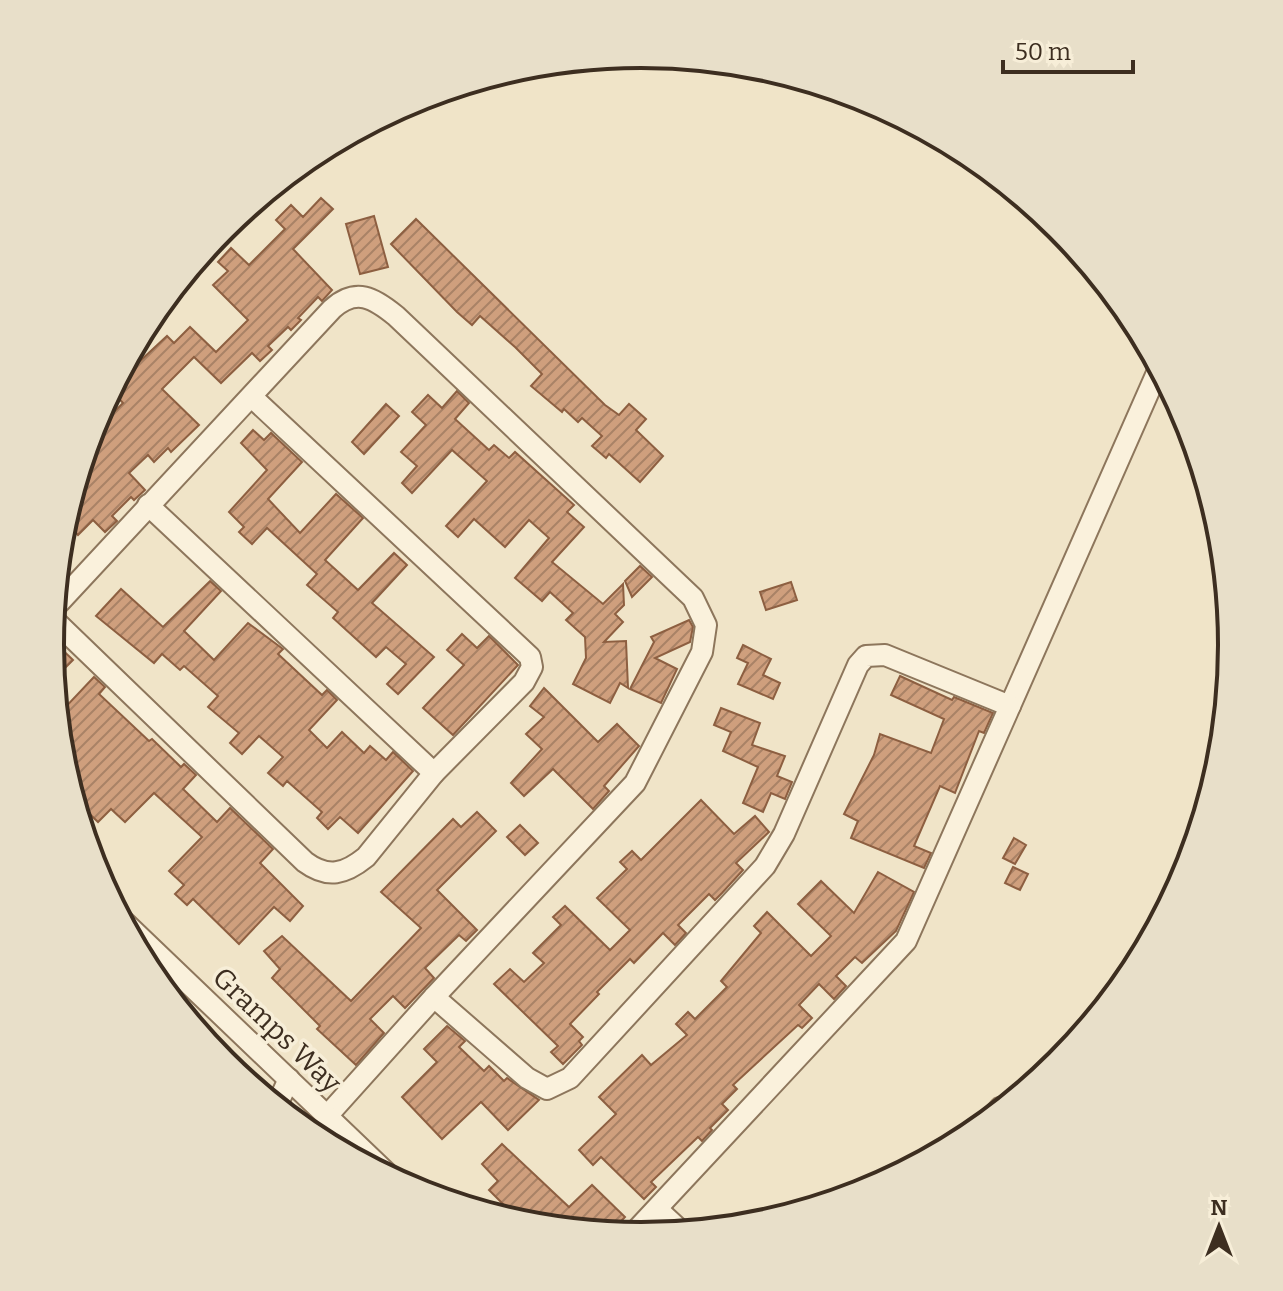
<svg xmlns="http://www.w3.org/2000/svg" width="1283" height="1291" font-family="Bitter,serif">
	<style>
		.building { fill: url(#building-hatch); stroke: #8d5f41; stroke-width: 2 }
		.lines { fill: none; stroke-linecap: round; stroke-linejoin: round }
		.minor-casing { stroke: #8d765c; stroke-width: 24 }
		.minor { stroke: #faf1dc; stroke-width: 20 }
		.labels { text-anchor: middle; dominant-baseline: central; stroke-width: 7; stroke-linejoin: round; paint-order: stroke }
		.street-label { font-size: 28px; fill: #3d2e20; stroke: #f7eed8 }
		.rim { fill: none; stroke: #3d2e20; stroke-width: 4 }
	</style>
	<defs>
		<pattern id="building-hatch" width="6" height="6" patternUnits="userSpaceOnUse" patternTransform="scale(2)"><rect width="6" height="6" fill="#cf9f7d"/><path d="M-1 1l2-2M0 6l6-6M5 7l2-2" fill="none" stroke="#a98266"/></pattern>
	</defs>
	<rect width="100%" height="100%" fill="#f0e4c8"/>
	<g class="building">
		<path d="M321,198L333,209L293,249L332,290L322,301L318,297L298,318L301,320L291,330L288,327L268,346L272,350L260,361L252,353L221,383L194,357L162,389L199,425L171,452L168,448L154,462L148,455L129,473L145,490L134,500L131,497L112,516L117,521L105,532L93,520L78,535L64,521L94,424L100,418L104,422L123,403L111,390L112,387L167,336L174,343L190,327L216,352L248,320L213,285L228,271L218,262L231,248L249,265L285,229L276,220L291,205L303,217Z"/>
		<path d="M374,216L388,267L360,274L346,224Z"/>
		<path d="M416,219L605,405L619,415L629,404L646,419L636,430L663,456L640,482L609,454L606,458L592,446L602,436L582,418L578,422L564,409L562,412L531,386L542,374L515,347L480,316L472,325L457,312L391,244Z"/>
		<path d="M457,391L469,403L455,419L489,450L494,445L509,458L515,452L574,505L567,512L584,527L552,562L603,604L623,584L624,605L615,614L623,622L604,642L626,641L628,688L620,683L610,703L573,684L586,658L585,637L566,620L573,613L550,592L542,601L515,578L549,538L529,520L505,547L474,519L458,537L446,526L487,481L452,450L412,493L402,483L417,466L401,452L426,425L412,412L428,395L442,408Z"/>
		<path d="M386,404L399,416L364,454L352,442Z"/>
		<path d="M253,430L264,440L271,433L302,462L268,499L300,533L336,494L363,518L325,560L358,590L394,553L407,565L372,603L434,657L398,694L387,684L406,664L386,647L376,657L333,618L338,612L307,585L317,574L267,528L252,544L239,532L244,527L229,512L267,470L241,443Z"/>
		<path d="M640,566L652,577L632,597L625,581Z"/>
		<path d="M210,581L221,591L184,631L214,660L248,623L283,649L278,654L322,695L327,690L337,700L309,730L327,748L342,732L364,753L370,746L386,760L393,752L413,771L358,833L340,817L328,829L317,818L322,812L287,781L283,786L268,773L283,757L259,736L242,754L230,743L239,733L208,707L218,696L184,666L180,670L162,654L154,663L96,616L121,589L163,627Z"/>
		<path d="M791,582L797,600L766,610L760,592Z"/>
		<path d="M689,620L693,627L690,642L655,658L677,669L661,703L630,689L654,642L651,637Z"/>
		<path d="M462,634L477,648L489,636L518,665L453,735L423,708L464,665L447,650Z"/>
		<path d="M51,639L73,660L53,680L50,645Z"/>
		<path d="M743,645L771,659L763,675L780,683L773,699L738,684L748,663L737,658Z"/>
		<path d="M900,676L952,700L954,697L993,713L984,733L979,731L955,793L940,786L914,846L931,853L924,868L851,838L858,821L844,814L874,755L880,734L931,753L944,719L891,695Z"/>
		<path d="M94,677L105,687L99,694L149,741L152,739L181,767L184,764L196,775L183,789L217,822L230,808L273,849L260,863L303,906L290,921L274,907L239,944L193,899L187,905L175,894L184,885L169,871L202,837L154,793L125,822L111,809L98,822L73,798L61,760L57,716Z"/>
		<path d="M544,688L598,742L617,724L639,746L604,786L609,791L593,809L553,769L524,796L511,783L542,749L526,734L544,717L530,706Z"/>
		<path d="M721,708L760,723L752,745L785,756L777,776L792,782L785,799L771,793L763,812L743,803L758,767L723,751L731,732L714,725Z"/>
		<path d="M701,800L734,834L755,816L769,832L736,863L743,870L722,893L715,900L709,894L678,925L686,933L675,945L663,933L634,963L630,959L597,992L599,994L570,1024L583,1037L579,1041L582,1045L563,1064L551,1052L558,1046L494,984L510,969L524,982L544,963L533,953L561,925L553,917L565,906L610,950L630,930L597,898L627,869L620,862L632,851L641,860Z"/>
		<path d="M477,812L496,831L437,890L477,930L466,941L459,935L425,968L434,978L405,1008L393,996L370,1019L384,1033L356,1065L317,1029L320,1026L272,978L280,969L264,951L282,936L351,1001L421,928L381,892L453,819L461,827Z"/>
		<path d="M520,825L538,843L525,855L507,837Z"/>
		<path d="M1014,838L1026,845L1015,864L1003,858Z"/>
		<path d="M1013,867L1028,874L1020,890L1005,883Z"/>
		<path d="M878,872L914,892L896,931L862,963L855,957L836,976L846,986L834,999L819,984L799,1005L812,1018L802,1028L798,1025L733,1085L737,1089L722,1104L728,1110L710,1128L712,1130L702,1141L698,1137L651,1182L656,1187L644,1199L601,1157L593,1165L579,1150L616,1114L599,1097L642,1055L651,1065L687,1035L676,1024L688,1012L695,1019L727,987L721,981L761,933L754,926L767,912L811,956L831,936L798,904L821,881L854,913Z"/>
		<path d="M447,1026L465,1041L459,1047L484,1071L489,1066L504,1081L507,1078L539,1100L508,1130L481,1102L442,1139L402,1097L437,1062L424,1049Z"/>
		<path d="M502,1144L569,1207L592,1185L625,1217L609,1234L524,1225L489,1190L498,1181L482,1164Z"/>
	</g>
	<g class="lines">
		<defs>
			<g id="minor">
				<path d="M148,505L434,773"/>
				<path d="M54,608L332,309C356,287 374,298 396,316L693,598L706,625L702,652L635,783L434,997L327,1116"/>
				<path d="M53,619L305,862C328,879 345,874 366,857L434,773L524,682L532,667L530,657L253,398"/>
				<path d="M1010,706L1160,366"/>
				<path d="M120,918L396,1182"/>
				<path d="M434,997L527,1078L547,1089L570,1078L765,866L784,834L858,665L866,656L885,655L1010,706L906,941L631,1236"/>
				<path d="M276,1107L289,1079"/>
				<path d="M981,1129L1000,1108L1008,1106"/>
				<path d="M657,1209L683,1233"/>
			</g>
		</defs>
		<use href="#minor" class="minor-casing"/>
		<use href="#minor" class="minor"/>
	</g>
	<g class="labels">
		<g class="street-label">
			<text transform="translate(277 1030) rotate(44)">Gramps Way</text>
		</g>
	</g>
	<path d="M0 0H1283V1291H0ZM64 645a577 577 0 1 1 1154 0a577 577 0 1 1-1154 0Z" fill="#e8dfc9" fill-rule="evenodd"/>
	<path class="rim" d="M64 645a577 577 0 1 1 1154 0a577 577 0 1 1-1154 0Z"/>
	<g transform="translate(1219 1227)" stroke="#f7eed8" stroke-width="6" paint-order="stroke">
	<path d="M0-6L14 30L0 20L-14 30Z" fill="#3d2e20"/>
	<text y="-12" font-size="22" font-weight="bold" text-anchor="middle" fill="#3d2e20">N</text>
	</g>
	<path d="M1003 60v12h130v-12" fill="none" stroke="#3d2e20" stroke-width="4"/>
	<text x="1015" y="60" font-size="24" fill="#3d2e20" stroke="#f7eed8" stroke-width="6" paint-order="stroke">50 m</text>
</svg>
